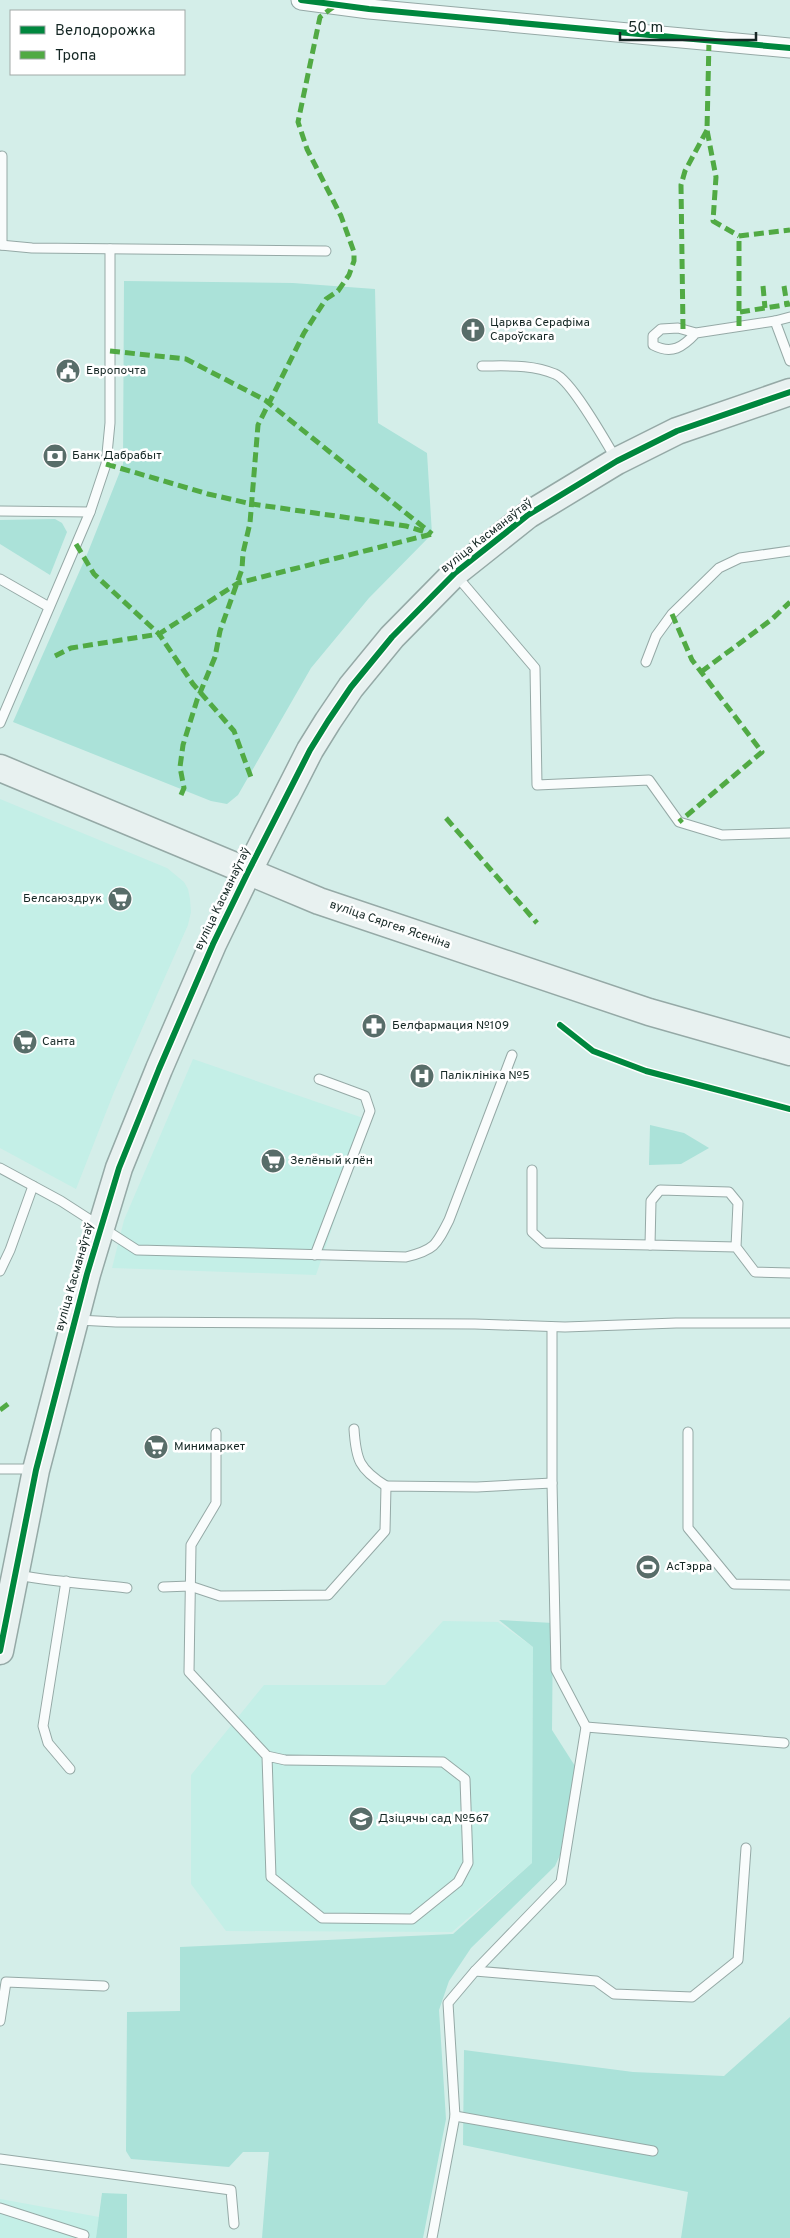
<svg xmlns="http://www.w3.org/2000/svg" width="790" height="2238" font-family="Overpass,sans-serif">
	<style>
		.built { fill: #c4efe7 }
		.green { fill: #abe2d9 }
		.lines { fill: none; stroke-linecap: round; stroke-linejoin: round }
		.lane-casing { stroke: #95a9a6; stroke-width: 11 }
		.street-casing { stroke: #95a9a6; stroke-width: 21 }
		.secondary-casing { stroke: #95a9a6; stroke-width: 29 }
		.lane { stroke: #f9fcfc; stroke-width: 9 }
		.street { stroke: #f9fcfc; stroke-width: 19 }
		.secondary { stroke: #e8f1f0; stroke-width: 26 }
		.quiet { stroke: #51aa44; stroke-width: 5; stroke-dasharray: 10 5; stroke-linecap: butt }
		.cycleway-casing { stroke: #fff; stroke-width: 9 }
		.cycleway { stroke: #00873e; stroke-width: 6 }
		.labels { text-anchor: middle; dominant-baseline: central; stroke-width: 5; stroke-linejoin: round; paint-order: stroke }
		.poi-label { font-size: 12px; fill: #152724; stroke: #fff; text-anchor: start }
		.street-label { font-size: 12px; fill: #152724; stroke: #fff }
	</style>
	<rect width="100%" height="100%" fill="#d4eee9"/>
	<g class="built">
		<path d="M0,799L167,868L184,882L188,889L190,899L191,912L188,925L114,1092L76,1189L0,1148Z"/>
		<path d="M193,1059L369,1120L316,1275L112,1268L124,1220Z"/>
		<path d="M443,1621L498,1622L533,1647L532,1863L452,1932L226,1931L191,1884V1775L264,1685H385Z"/>
		<path d="M0,2199L99,2217L96,2238H0Z"/>
	</g>
	<g class="green">
		<path d="M124,281L293,283L375,289L378,423L427,453L432,534L369,598L311,668L238,795L227,804L211,801L13,722L88,552L123,464Z"/>
		<path d="M55,519L62,523L67,532L50,575L0,544V520Z"/>
		<path d="M650,1125L684,1133L709,1148L681,1164L649,1165Z"/>
		<path d="M499,1620L553,1623L552,1730L575,1766L560,1855L555,1866L471,1948L449,1981L439,2010L446,2119L423,2238H262L269,2152H243L229,2167L131,2159L126,2151L127,2012L180,2011V1947L453,1934L532,1863L533,1647Z"/>
		<path d="M790,2017V2238H681L688,2192L463,2145L464,2050L633,2072L724,2076Z"/>
		<path d="M102,2193L127,2194V2238H96Z"/>
	</g>
	<g class="lines">
		<defs>
			<g id="lane">
				<path d="M0,245L32,248L326,251"/>
				<path d="M2,245V156"/>
				<path d="M790,317L775,321L790,361"/>
				<path d="M696,333C683,347 672,355 653,345V336L661,329L678,328L696,333L775,321"/>
				<path d="M482,366C507,366 532,364 555,374C571,380 606,442 616,459"/>
				<path d="M0,511L90,512"/>
				<path d="M455,574L535,668L537,785L649,780L679,822L722,835L790,833"/>
				<path d="M0,579L49,607"/>
				<path d="M646,662L656,636L672,614L719,568L740,558L790,551"/>
				<path d="M0,723L90,512L106,464L110,423V249"/>
				<path d="M0,1168L61,1201L137,1250L406,1257C434,1250 436,1246 449,1220L512,1055"/>
				<path d="M532,1170V1232L544,1243L650,1245"/>
				<path d="M736,1247L650,1245L651,1201L660,1190L729,1192L738,1203L736,1247L755,1272L790,1273"/>
				<path d="M315,1255L370,1111L365,1096L319,1079"/>
				<path d="M0,1271L10,1250L33,1186"/>
				<path d="M78,1320L116,1322L475,1324L565,1327L676,1323H790"/>
				<path d="M354,1429C356,1460 359,1469 386,1486"/>
				<path d="M688,1432V1528L734,1584L790,1585"/>
				<path d="M216,1433V1503L191,1545L189,1672L267,1756L285,1760L443,1762L465,1779L468,1863L458,1882L412,1919L322,1918L271,1877L267,1756"/>
				<path d="M0,1469H33"/>
				<path d="M18,1575C54,1582 91,1584 127,1588"/>
				<path d="M66,1581L43,1726L48,1743L70,1769"/>
				<path d="M163,1587L190,1586L220,1596L328,1595L385,1531L386,1486L477,1487L552,1483"/>
				<path d="M586,1727L784,1743"/>
				<path d="M475,1971L596,1981L614,1994L692,1997L738,1960L746,1848"/>
				<path d="M0,2021L6,1982L104,1986"/>
				<path d="M455,2116L653,2151"/>
				<path d="M0,2159L231,2190L234,2224"/>
				<path d="M0,2208L84,2235L83,2238"/>
				<path d="M432,2238L455,2116L448,2003L475,1971L561,1882L586,1727L556,1670L552,1483V1327"/>
			</g>
			<path id="street" d="M301,0L369,9L790,48"/>
			<g id="secondary">
				<path d="M0,768L319,901L649,1012L790,1052"/>
				<path d="M0,1651L36,1470L87,1274L119,1168L159,1069L213,944L248,872L310,750L328,721L351,687L392,637L455,573L528,515L617,461L677,431L790,392"/>
			</g>
		</defs>
		<use href="#lane" class="lane-casing"/>
		<use href="#street" class="street-casing"/>
		<use href="#secondary" class="secondary-casing"/>
		<use href="#lane" class="lane"/>
		<use href="#street" class="street"/>
		<use href="#secondary" class="secondary"/>
		<g class="quiet">
			<path d="M709,41L707,130L716,177L713,221L739,236"/>
			<path d="M763,286L765,308"/>
			<path d="M784,286L787,305"/>
			<path d="M740,312L790,304"/>
			<path d="M739,326V236L790,230"/>
			<path d="M683,329L681,185L685,171L707,130"/>
			<path d="M110,351L186,359L265,400L432,534"/>
			<path d="M106,464L208,494L252,504L406,526L425,532"/>
			<path d="M76,544L94,574L159,634L193,684L234,731L252,780"/>
			<path d="M672,614L692,660L762,752L679,822"/>
			<path d="M55,656L71,648L159,634L238,583L432,534"/>
			<path d="M701,672L771,620L790,602"/>
			<path d="M181,795L184,788L180,767L183,745L197,700L215,657L220,631L242,569L243,553L250,523L258,425L304,333L326,299L338,291L349,275L354,261V252L341,216L307,149L298,122L320,17L337,4"/>
			<path d="M446,818L537,923"/>
			<path d="M0,1410L8,1404"/>
		</g>
		<defs>
			<g id="cycleway">
				<path d="M301,0L369,9L790,48"/>
				<path d="M560,1025L593,1051L646,1071L790,1109"/>
				<path d="M0,1651L36,1470L87,1274L119,1168L159,1069L213,944L248,872L310,750L328,721L351,687L392,637L455,573L528,515L617,461L677,431L790,392"/>
			</g>
		</defs>
		<use href="#cycleway" class="cycleway-casing"/>
		<use href="#cycleway" class="cycleway"/>
	</g>
	<defs>
		<symbol id="church-disc" viewBox="-11 -11 22 22"><circle r="9.5" fill="#586d69" stroke="#fff"/><path d="M-1.2-6h2.4v3.5h3.3v2.4h-3.3V6h-2.4V-.1h-3.3v-2.4h3.3Z" fill="#fff"/></symbol>
		<symbol id="civic-disc" viewBox="-11 -11 22 22"><circle r="9.5" fill="#586d69" stroke="#fff"/><path d="M-.6-6.5H3V-4.5H.6V-3L4-1V1h2V6H-6V1h2V-1L-.6-3ZM-1.2 2.5V6h2.4V2.5Z" fill="#fff"/></symbol>
		<symbol id="bank-disc" viewBox="-11 -11 22 22"><circle r="9.5" fill="#586d69" stroke="#fff"/><path d="M-6-4H6V4H-6ZM0-2.3a2.3 2.3 0 1 0 0 4.6a2.3 2.3 0 1 0 0-4.6Z" fill="#fff"/></symbol>
		<symbol id="supermarket-disc" viewBox="-11 -11 22 22"><circle r="9.5" fill="#586d69" stroke="#fff"/><path d="M-6-5.5h2.5l.6 2H6L4.5 2H-2.5L-4.4-4H-6ZM-1.5 3.2a1.3 1.3 0 1 0 .1 0ZM3 3.2a1.3 1.3 0 1 0 .1 0Z" fill="#fff"/></symbol>
		<symbol id="pharmacy-disc" viewBox="-11 -11 22 22"><circle r="9.5" fill="#586d69" stroke="#fff"/><path d="M-2-6h4v4h4v4h-4v4h-4v-4h-4v-4h4Z" fill="#fff"/></symbol>
		<symbol id="hospital-disc" viewBox="-11 -11 22 22"><circle r="9.5" fill="#586d69" stroke="#fff"/><path d="M-5-5h3v3.5h4V-5h3V5h-3V1.5h-4V5h-3Z" fill="#fff"/></symbol>
		<symbol id="stadium-disc" viewBox="-11 -11 22 22"><circle r="9.5" fill="#586d69" stroke="#fff"/><path d="M0-5a6.5 5 0 1 0 0 10a6.5 5 0 1 0 0-10ZM-3.5-1.8h7v3.6h-7Z" fill="#fff"/></symbol>
		<symbol id="school-disc" viewBox="-11 -11 22 22"><circle r="9.5" fill="#586d69" stroke="#fff"/><path d="M0-5L7-2L0 1L-7-2ZM-4 1L0 2.5L4 1V4Q0 6-4 4Z" fill="#fff"/></symbol>
	</defs>
	<g fill-rule="evenodd">
		<use href="#church-disc" x="459" y="316" width="28" height="28"/>
		<use href="#civic-disc" x="54" y="357" width="28" height="28"/>
		<use href="#bank-disc" x="41" y="442" width="28" height="28"/>
		<use href="#supermarket-disc" x="106" y="885" width="28" height="28"/>
		<use href="#pharmacy-disc" x="360" y="1012" width="28" height="28"/>
		<use href="#supermarket-disc" x="11" y="1028" width="28" height="28"/>
		<use href="#hospital-disc" x="408" y="1062" width="28" height="28"/>
		<use href="#supermarket-disc" x="259" y="1147" width="28" height="28"/>
		<use href="#supermarket-disc" x="142" y="1433" width="28" height="28"/>
		<use href="#stadium-disc" x="634" y="1553" width="28" height="28"/>
		<use href="#school-disc" x="347" y="1805" width="28" height="28"/>
	</g>
	<g class="labels">
		<g class="poi-label">
			<text x="490" y="323">Царква Серафіма<tspan x="490" dy="14">Сароўскага</tspan></text>
			<text x="86" y="371">Европочта</text>
			<text x="72" y="456">Банк Дабрабыт</text>
			<text x="102" y="899" text-anchor="end">Белсаюздрук</text>
			<text x="392" y="1026">Белфармация №109</text>
			<text x="42" y="1042">Санта</text>
			<text x="440" y="1076">Паліклініка №5</text>
			<text x="290" y="1161">Зелёный клён</text>
			<text x="174" y="1447">Минимаркет</text>
			<text x="666" y="1567">АсТэрра</text>
			<text x="378" y="1819">Дзіцячы сад №567</text>
		</g>
		<g class="street-label">
			<text transform="translate(487 536) rotate(-38)">вуліца Касманаўтаў</text>
			<text transform="translate(223 899) rotate(-64)">вуліца Касманаўтаў</text>
			<text transform="translate(390 925) rotate(19)">вуліца Сяргея Ясеніна</text>
			<text transform="translate(75 1277) rotate(-74)">вуліца Касманаўтаў</text>
		</g>
	</g>
	<rect x="10" y="10" width="175" height="65" fill="#ffffff" stroke="#a1a9a7"/>
	<rect x="20" y="26" width="25" height="8" fill="#00873e" stroke="#a1a9a7"/>
	<text x="55" y="35" font-size="15" fill="#152724">Велодорожка</text>
	<rect x="20" y="51" width="25" height="8" fill="#51aa44" stroke="#a1a9a7"/>
	<text x="55" y="60" font-size="15" fill="#152724">Тропа</text>
	<path d="M620 32v8h136v-8" fill="none" stroke="#152724" stroke-width="2.5"/>
	<text x="628" y="32" font-size="15" fill="#152724" stroke="#ffffff" stroke-width="4" paint-order="stroke">50 m</text>
</svg>
